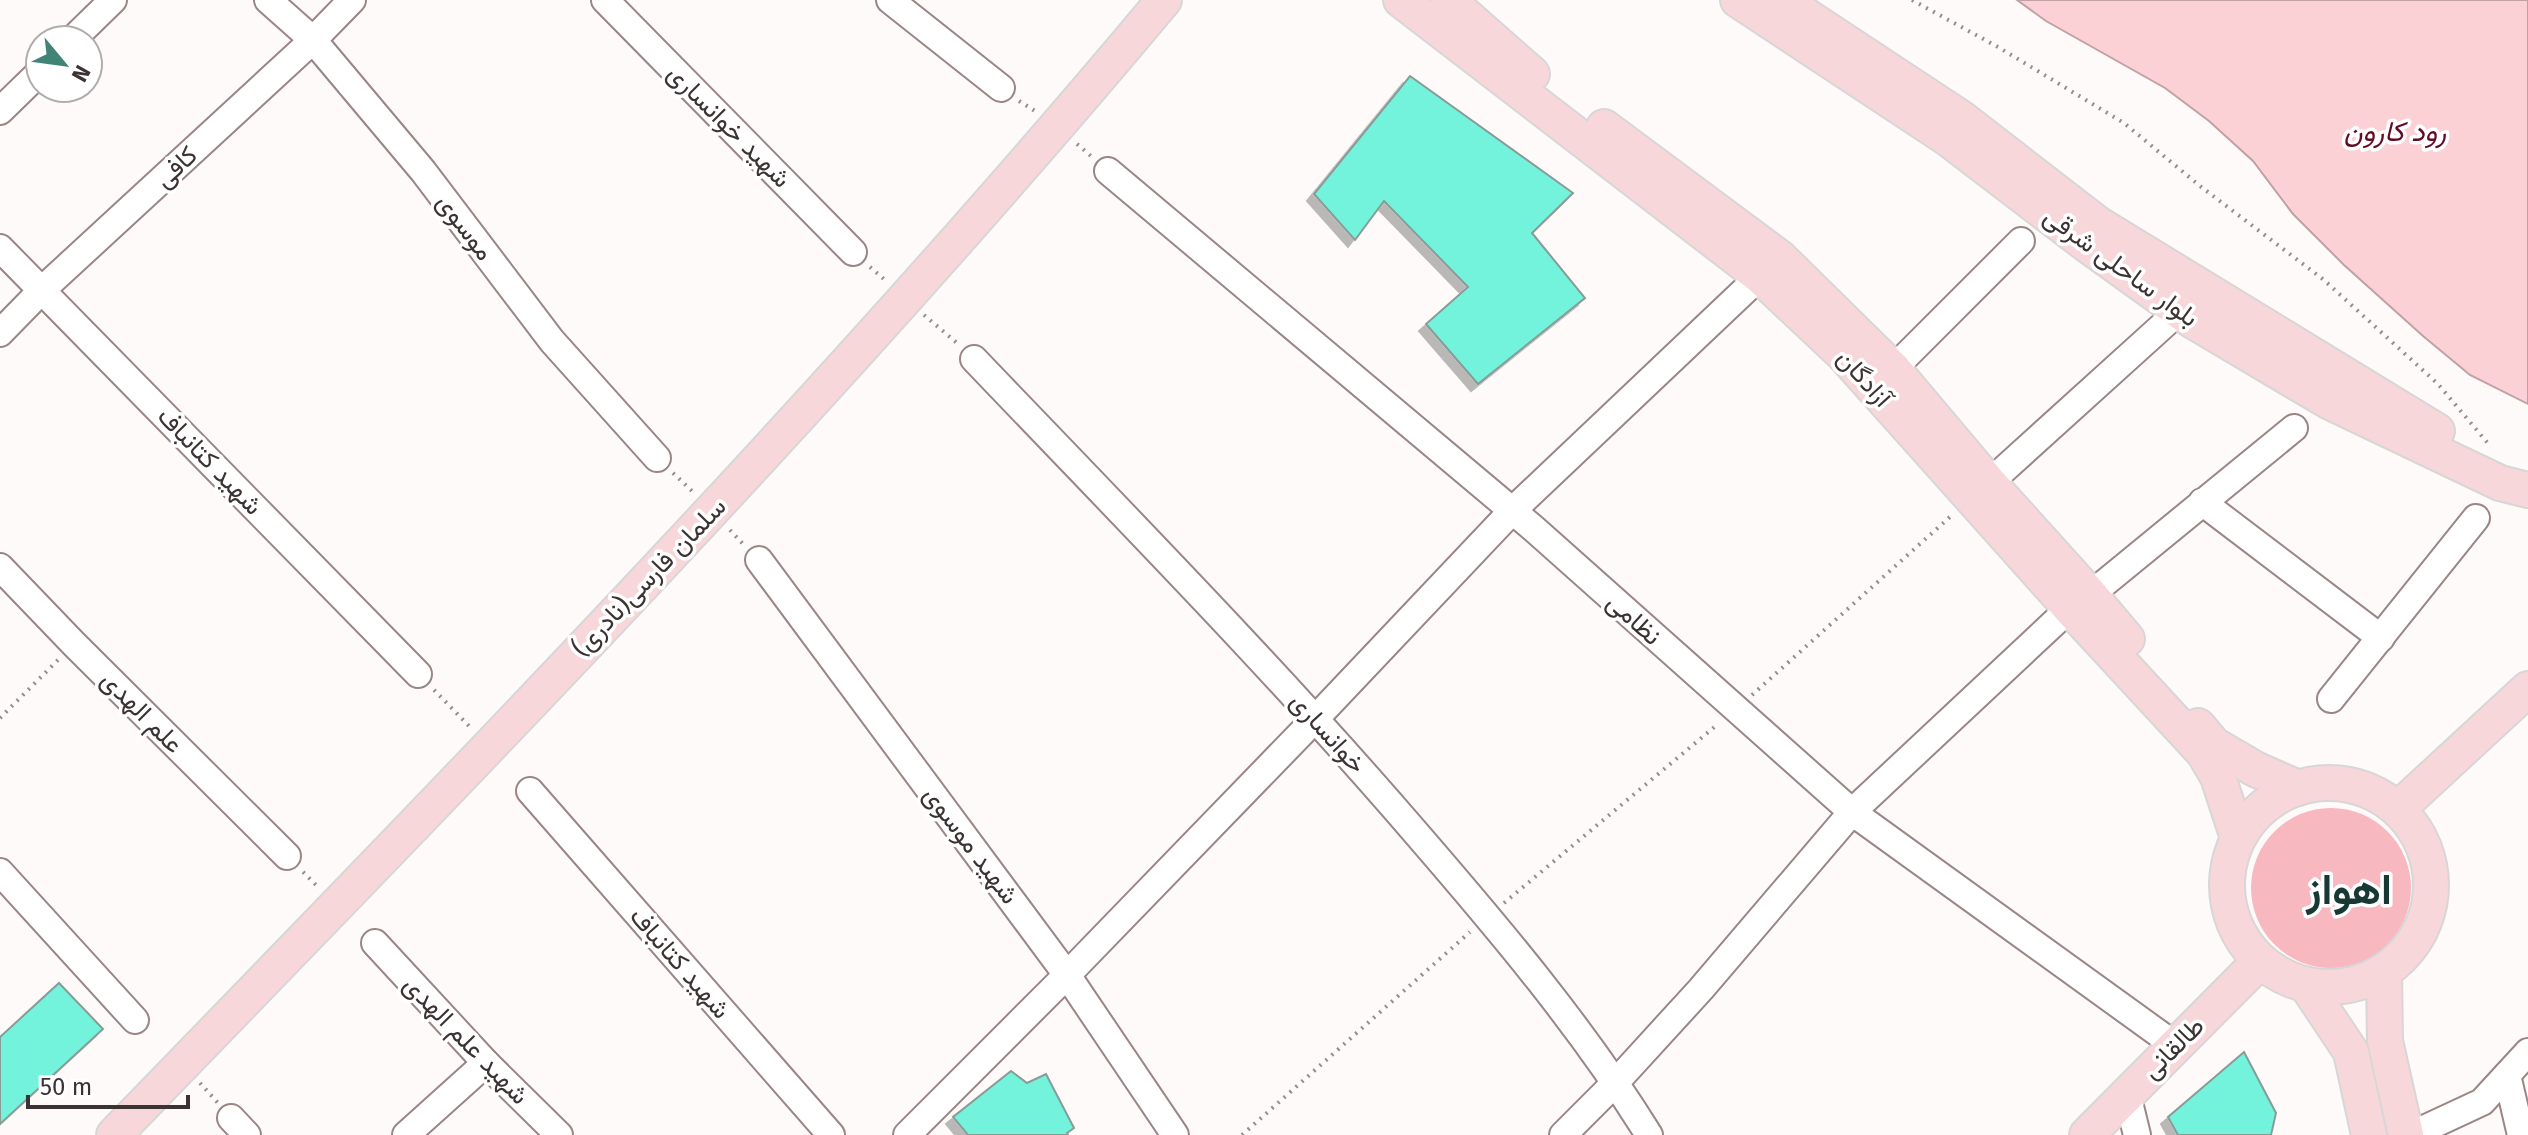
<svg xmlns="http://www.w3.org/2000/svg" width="2528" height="1135" font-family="'Fira Sans',Vazirmatn,sans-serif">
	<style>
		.green { fill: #f7b8c0 }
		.water { fill: #fbd1d5; stroke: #c1a1a4; stroke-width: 2 }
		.building { fill: #73f3db; stroke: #879c97; stroke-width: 2; filter: url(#shadow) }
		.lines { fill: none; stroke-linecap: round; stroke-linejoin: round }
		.minor-casing { stroke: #9a8587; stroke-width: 30 }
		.major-casing { stroke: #d8d6d6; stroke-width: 38 }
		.path { stroke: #958e8f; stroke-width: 4; stroke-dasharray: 2 6; stroke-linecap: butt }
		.minor { stroke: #fff; stroke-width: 26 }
		.major { stroke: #f7d7da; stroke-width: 34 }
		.labels { text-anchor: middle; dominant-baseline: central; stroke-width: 7; stroke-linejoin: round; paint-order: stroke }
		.street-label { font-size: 26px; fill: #3b3233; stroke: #fff }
		.water-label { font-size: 28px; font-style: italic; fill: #630b25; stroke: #fff }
		.town-label { font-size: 42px; font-weight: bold; fill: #183933; stroke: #fff }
	</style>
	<defs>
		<filter id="shadow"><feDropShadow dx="-7" dy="7" stdDeviation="0" flood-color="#0004"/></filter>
	</defs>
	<rect width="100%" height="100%" fill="#fefafa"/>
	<circle class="green" cx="2331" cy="888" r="80"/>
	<path class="water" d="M2017,0H2528V404L2470,375L2423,336L2344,265L2293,214L2253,161L2209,121L2165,88L2046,21Z"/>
	<g class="building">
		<path d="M1410,76L1573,193L1532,233L1585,298L1478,384L1426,324L1468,287L1384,201L1355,240L1314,194Z"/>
		<path d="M59,983L103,1029L0,1124V1037Z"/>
		<path d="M2244,1052L2276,1113L2271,1135H2178L2168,1117Z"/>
		<path d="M1011,1071L1027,1083L1046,1074L1074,1128L1067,1133L1068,1135H968L953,1117Z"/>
	</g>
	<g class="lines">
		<defs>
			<g id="minor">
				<path d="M268,0L313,40L423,171L552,341L657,458"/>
				<path d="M605,0L853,252"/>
				<path d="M890,0L1001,88"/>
				<path d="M72,40L113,0"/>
				<path d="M0,111L40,72"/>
				<path d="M1108,171L1533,528L1852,812L2176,1046"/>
				<path d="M0,248L418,674"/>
				<path d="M0,333L43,289L313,40L352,0"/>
				<path d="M974,359C1123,515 1275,669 1416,833C1499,929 1582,1027 1649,1135"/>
				<path d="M1893,369L2021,241"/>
				<path d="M1989,483L2179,311"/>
				<path d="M2202,502L2381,638"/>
				<path d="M759,560L1067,975L1175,1135"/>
				<path d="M0,567L74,644L287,856"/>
				<path d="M2090,595L2294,428"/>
				<path d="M2331,699L2476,518"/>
				<path d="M530,791L831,1135"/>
				<path d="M0,872L135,1020"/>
				<path d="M375,943L486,1063L559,1135"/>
				<path d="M2507,1075L2521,1135"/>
				<path d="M2127,1094L2137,1135"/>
				<path d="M231,1118L247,1135"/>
				<path d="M406,1135L486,1063"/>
				<path d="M907,1135L1067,975L1316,718L1512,511L1760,276"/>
				<path d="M1563,1135L1616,1082L1701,989L1852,812L2070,608"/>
				<path d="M2411,1135L2482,1102L2528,1052"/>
			</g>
			<g id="major">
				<path d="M1401,0L1760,276L1844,355L2070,608L2204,753L2218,777L2238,838"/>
				<path d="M1448,0L1532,74"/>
				<path d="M1738,0L1947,138L2086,244L2193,321L2328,401L2500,483L2528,490"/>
				<path d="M1782,0L1961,118L2098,224L2437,431"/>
				<path d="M1604,127L1780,258L1893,369L1989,483L2090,595L2127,639"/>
				<path d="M2198,726L2214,745L2255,769L2298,788"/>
				<circle cx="2329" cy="885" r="102"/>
				<path d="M2398,809L2528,689"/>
				<path d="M2384,972L2385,1041L2406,1135"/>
				<path d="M2307,986L2351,1052L2369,1135"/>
				<path d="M114,1135C473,765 833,396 1164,0"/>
				<path d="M2087,1135L2260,961"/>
			</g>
		</defs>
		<use href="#minor" class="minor-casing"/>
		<use href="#major" class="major-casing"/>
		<g class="path">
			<path d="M1912,0L1998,47L2124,123L2200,186L2324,280L2438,384L2491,447"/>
			<path d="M1019,101L1035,111"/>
			<path d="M1077,144L1091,156"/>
			<path d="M870,267L885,280"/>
			<path d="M924,315L957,343"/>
			<path d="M673,473L693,492"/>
			<path d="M730,530L743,544"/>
			<path d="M434,690L470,727"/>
			<path d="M1752,695L1951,516"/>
			<path d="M0,718L58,660"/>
			<path d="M303,872L319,888"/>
			<path d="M1504,903L1718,724"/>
			<path d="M200,1083L218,1103"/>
			<path d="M1242,1135L1470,932"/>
		</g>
		<use href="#minor" class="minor"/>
		<use href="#major" class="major"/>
	</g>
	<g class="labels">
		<g class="street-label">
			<text transform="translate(729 126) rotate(45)">شهید خوانساری</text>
			<text transform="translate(176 167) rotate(-43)">کافی</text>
			<text transform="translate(465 227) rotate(53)">موسوی</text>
			<text transform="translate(2121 267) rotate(36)">بلوار ساحلی شرقی</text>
			<text transform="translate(1864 378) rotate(48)">آزادگان</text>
			<text transform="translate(210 461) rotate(46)">شهید کتانباف</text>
			<text transform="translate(649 577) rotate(-46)">سلمان فارسی(نادری)</text>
			<text transform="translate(1634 619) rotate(42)">نظامی</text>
			<text transform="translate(142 712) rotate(45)">علم الهدی</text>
			<text transform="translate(1328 733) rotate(48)">خوانساری</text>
			<text transform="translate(971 845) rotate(53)">شهید موسوی</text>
			<text transform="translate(680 963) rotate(49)">شهید کتانباف</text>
			<text transform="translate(466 1040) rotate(46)">شهید علم الهدی</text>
			<text transform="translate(2173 1048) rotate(-45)">طالقانی</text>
		</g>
		<g class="water-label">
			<text x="2395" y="131">رود کارون</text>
		</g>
		<g class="town-label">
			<text x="2349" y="890">اهواز</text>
		</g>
	</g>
	<g transform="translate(64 64) rotate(119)"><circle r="38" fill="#ffffff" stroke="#b1adad" stroke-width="2"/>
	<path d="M0-6L14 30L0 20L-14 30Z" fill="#418477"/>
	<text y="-12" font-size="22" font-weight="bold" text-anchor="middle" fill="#3b3233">N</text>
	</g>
	<path d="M28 1095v12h160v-12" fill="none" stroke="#3b3233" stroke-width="4"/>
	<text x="40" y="1095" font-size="24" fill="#3b3233" stroke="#ffffff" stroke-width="6" paint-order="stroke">50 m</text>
</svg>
